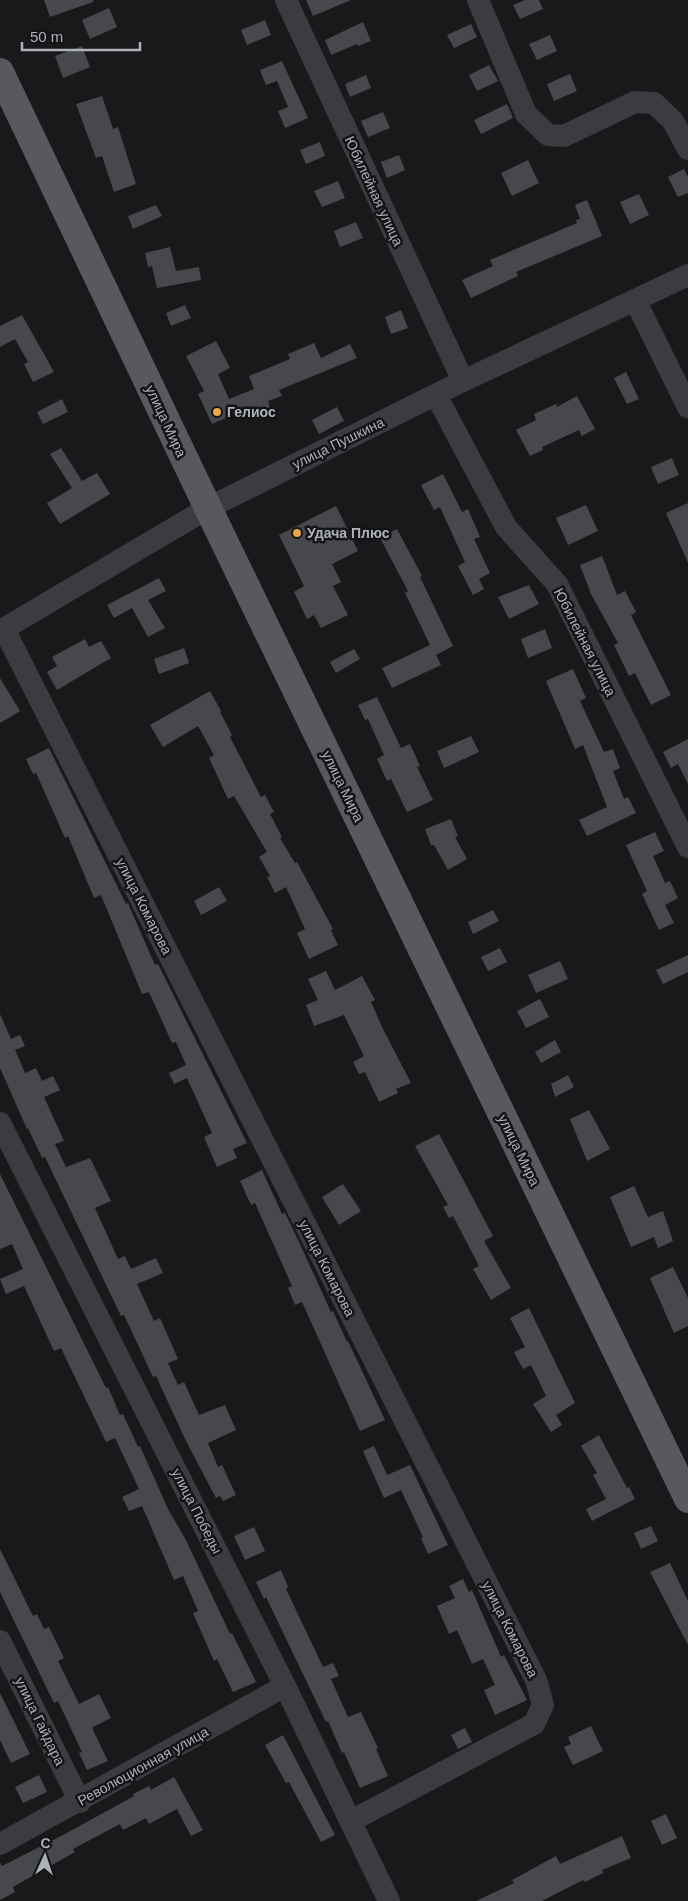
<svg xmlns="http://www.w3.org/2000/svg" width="688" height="1901" font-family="Helvetica,sans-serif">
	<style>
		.building { fill: #46484b }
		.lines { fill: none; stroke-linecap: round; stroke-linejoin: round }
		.minor { stroke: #3b3c40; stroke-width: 22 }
		.major { stroke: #57595f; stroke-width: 28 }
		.poi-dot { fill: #e8a645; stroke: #141416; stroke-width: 2 }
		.labels { text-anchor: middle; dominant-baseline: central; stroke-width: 5; stroke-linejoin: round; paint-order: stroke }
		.street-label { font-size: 14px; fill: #adb2ba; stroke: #141416 }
		.poi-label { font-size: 14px; font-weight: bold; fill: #adb2ba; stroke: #141416; text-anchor: start }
	</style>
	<rect width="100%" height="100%" fill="#19191b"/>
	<g class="building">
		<path d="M44,0H93V2L50,17Z"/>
		<path d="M306,0H351L313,16Z"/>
		<path d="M525,0H539L543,9L520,19L513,5Z"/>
		<path d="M109,8L117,27L90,39L82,20Z"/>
		<path d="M265,20L271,35L247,45L241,30Z"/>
		<path d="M363,22L371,41L358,46L357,44L331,55L325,40Z"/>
		<path d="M471,24L477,37L454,48L447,35Z"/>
		<path d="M550,35L557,51L537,60L529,44Z"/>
		<path d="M82,46L90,67L63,78L55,56Z"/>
		<path d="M282,61L308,118L285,128L278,111L288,107L277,81L266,85L260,70Z"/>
		<path d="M489,65L498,81L477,91L469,75Z"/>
		<path d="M570,74L577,91L554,101L547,84Z"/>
		<path d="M366,75L371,88L350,97L345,84Z"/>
		<path d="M102,96L113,129L118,127L136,184L114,192L102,156L96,158L76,104Z"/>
		<path d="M507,104L513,118L481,134L474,120Z"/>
		<path d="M383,112L390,128L368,137L361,121Z"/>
		<path d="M320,142L325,156L306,164L300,150Z"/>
		<path d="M399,155L405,170L387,178L381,162Z"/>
		<path d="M528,160L539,183L512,196L501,173Z"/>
		<path d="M684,169L688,177V193L678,197L668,177Z"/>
		<path d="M338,181L345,198L322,207L314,191Z"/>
		<path d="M639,194L649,215L630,224L620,202Z"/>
		<path d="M587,200L602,236L516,272L518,276L471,298L462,280L493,266L490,260L577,223L576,220L580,219L575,205Z"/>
		<path d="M156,205L162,216L133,229L128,216Z"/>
		<path d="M356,222L363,238L340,247L334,231Z"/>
		<path d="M170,247L176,271L199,267L201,280L157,288L152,266L148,267L145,253Z"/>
		<path d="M185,305L191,318L171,326L166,313Z"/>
		<path d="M401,310L408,328L391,334L385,317Z"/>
		<path d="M22,315L54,372L33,382L24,364L28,362L15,339L0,347V326Z"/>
		<path d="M216,341L230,368L218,374L229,399L254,389L249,376L290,359L288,354L314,343L321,358L350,344L357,358L279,390L282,396L268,401L270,408L240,419L238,413L212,424L198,394L204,391L186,356Z"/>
		<path d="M626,372L639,399L627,404L614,378Z"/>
		<path d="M577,396L595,429L582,436L579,430L542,447L543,450L530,456L516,430L536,420L534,414L556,404L557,407Z"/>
		<path d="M62,399L68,412L43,424L37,412Z"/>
		<path d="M337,407L344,421L319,434L312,420Z"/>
		<path d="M61,448L82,481L97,473L110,494L60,524L47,503L72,488L50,454Z"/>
		<path d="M672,458L679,475L658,484L651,467Z"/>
		<path d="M443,474L462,512L468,509L480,537L474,539L490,573L479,579L484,589L473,595L458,566L465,562L440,507L434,510L421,485Z"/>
		<path d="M688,503V563L666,513Z"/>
		<path d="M586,505L598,531L568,545L556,518Z"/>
		<path d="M336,506L358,551L332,564L341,582L333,586L348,615L321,628L314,615L307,619L294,592L304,586L279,535Z"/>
		<path d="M397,529L422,576L420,577L453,646L436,655L441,665L392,688L382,668L430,645L405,593L408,591L380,538Z"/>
		<path d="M602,556L617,595L625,591L636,612L631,615L671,695L651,705L635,673L629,676L614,645L618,643L591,594L580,565Z"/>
		<path d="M159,578L166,591L148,600L165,628L148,637L132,608L114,618L107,605Z"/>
		<path d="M529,585L539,604L509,619L498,597Z"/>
		<path d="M545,629L552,648L528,658L521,639Z"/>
		<path d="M85,639L89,647L101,641L111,658L57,690L47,672L57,666L52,657Z"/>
		<path d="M184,648L189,663L159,674L154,659Z"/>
		<path d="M354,649L360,659L336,673L330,662Z"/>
		<path d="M573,669L586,698L580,701L604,752L613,749L620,768L613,771L624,799L628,797L636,813L587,836L579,820L607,807L583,745L575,749L546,681Z"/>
		<path d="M0,678L20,711L0,723Z"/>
		<path d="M210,691L221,711L220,712L232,735L230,737L261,797L265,795L274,812L270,814L282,837L280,838L295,863L297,862L333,929L331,930L338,945L309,959L297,933L305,929L286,887L275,893L267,877L270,876L259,857L267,852L234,796L228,799L209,758L214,755L198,726L163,747L150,725Z"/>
		<path d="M377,697L401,748L410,744L420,766L417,767L433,800L407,812L391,779L387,781L377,759L384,755L368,719L365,720L358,705Z"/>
		<path d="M471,736L479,752L444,768L437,751Z"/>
		<path d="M688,739V784L678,764L671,768L663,752Z"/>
		<path d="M49,748L126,904L128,903L130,908L155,965L158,964L247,1143L233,1149L237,1158L217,1167L204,1137L212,1133L187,1078L174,1084L169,1073L186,1065L176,1042L172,1043L149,992L142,994L101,895L94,898L68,836L65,838L36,773L33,774L26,759Z"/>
		<path d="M451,819L458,836L455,837L467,859L448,870L434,845H431L425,829Z"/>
		<path d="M655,832L664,851L653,856L665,883L670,881L678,898L665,905L674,923L659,930L642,894L647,891L626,845Z"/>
		<path d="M219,887L227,901L201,915L194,901Z"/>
		<path d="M493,910L499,921L473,934L468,922Z"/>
		<path d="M500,948L507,962L488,971L481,957Z"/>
		<path d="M688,955V972L663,984L656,970Z"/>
		<path d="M560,961L568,979L536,993L528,975Z"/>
		<path d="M326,971L335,990L362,976L375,1000L371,1002L383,1029L411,1083L396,1089L398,1093L379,1102L365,1072L359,1074L353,1062L364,1056L344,1015L314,1026L306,1005L318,1000L308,979Z"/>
		<path d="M540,999L549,1017L526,1028L517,1011Z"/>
		<path d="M0,1014L11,1039L20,1035L25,1046L15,1050L25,1073L36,1068L42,1081L53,1076L60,1090L44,1097L64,1141L55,1144L66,1167L90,1158L111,1201L95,1208L118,1259L125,1256L131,1269L156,1258L163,1273L137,1284L154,1321L160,1318L178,1359L168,1363L178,1385L184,1382L199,1415L225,1405L236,1430L208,1443L218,1467L222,1465L236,1495L223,1501L220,1496L216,1498L186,1441L156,1376L153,1377L124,1315L121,1316L45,1157L42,1158L28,1128L27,1129L0,1068Z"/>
		<path d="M555,1040L561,1052L541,1063L535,1052Z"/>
		<path d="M568,1075L574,1087L555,1097L551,1084Z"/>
		<path d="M589,1110L610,1149L587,1161L570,1119Z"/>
		<path d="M439,1134L493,1236L484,1241L511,1288L491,1300L473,1269L479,1266L453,1216L449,1218L443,1207L448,1205L415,1146Z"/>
		<path d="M262,1170L282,1214L285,1213L300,1244L331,1312L333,1311L347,1342L348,1341L385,1420L360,1431L302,1302L295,1305L288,1288L292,1286L255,1203L251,1205L240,1181Z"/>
		<path d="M0,1174L106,1388L108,1387L120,1415L123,1414L138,1447L140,1446L168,1509L186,1540L230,1634L232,1633L256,1682L233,1692L217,1659L214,1661L193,1613L198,1611L183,1576L174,1580L142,1506L129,1511L122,1497L139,1489L115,1438L106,1442L61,1348L54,1351L24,1286L6,1294L0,1279L23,1269L12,1244L0,1249Z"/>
		<path d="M343,1184L361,1211L339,1225L322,1197Z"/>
		<path d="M634,1186L648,1217L663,1211L673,1241L658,1248L654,1237L631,1247L610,1197Z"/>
		<path d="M673,1267L688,1298V1326L674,1333L650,1278Z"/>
		<path d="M529,1308L575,1403L556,1415L562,1425L551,1432L533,1404L546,1396L531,1365L523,1369L514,1352L525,1347L510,1318Z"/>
		<path d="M599,1435L627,1488L629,1487L635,1499L592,1521L586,1509L606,1499L593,1475L597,1473L581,1446Z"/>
		<path d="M374,1446L387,1475L410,1465L448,1545L428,1554L421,1538L423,1537L401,1490L384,1498L363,1451Z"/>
		<path d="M651,1526L658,1541L641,1549L634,1533Z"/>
		<path d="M254,1527L265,1551L245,1560L234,1536Z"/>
		<path d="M0,1549L33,1616L37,1614L44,1629L49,1627L64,1658L58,1661L79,1704L99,1694L111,1718L93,1727V1730L108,1761L87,1770L79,1753L82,1752L58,1701L54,1703L0,1592Z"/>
		<path d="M670,1563L688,1601V1645L650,1572Z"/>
		<path d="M281,1570L288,1587L286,1589L323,1667L333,1663L339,1676L331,1679L348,1717L361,1712L378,1748L376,1749L388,1776L360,1788L344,1752L342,1753L328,1721L326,1722L266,1597L264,1599L256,1582Z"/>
		<path d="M463,1579L469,1592L472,1590L501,1657L504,1655L527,1700L495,1715L484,1690L495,1685L483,1659L472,1664L457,1630L449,1634L437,1606L455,1598L449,1586Z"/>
		<path d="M0,1693L30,1754L11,1763L0,1740Z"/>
		<path d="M591,1726L603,1751L573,1765L564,1747L571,1744L568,1737Z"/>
		<path d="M465,1728L472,1742L458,1749L451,1735Z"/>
		<path d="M283,1735L335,1835L321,1842L289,1782L286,1783L265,1745Z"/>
		<path d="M39,1775L47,1792L23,1803L15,1787Z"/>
		<path d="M174,1777L203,1830L191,1836L177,1809L149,1824L146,1818L123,1830L120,1824L73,1849L75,1852L13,1887L15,1892L0,1900V1863L2,1866L65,1834L134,1796L133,1794L149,1786L151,1790Z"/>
		<path d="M666,1814L677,1838L662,1845L651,1821Z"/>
		<path d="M622,1836L631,1858L602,1870L603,1873L585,1882L583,1880L542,1901H476L514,1883L512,1880L556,1856L560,1864Z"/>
	</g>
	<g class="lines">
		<g class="minor">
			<path d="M286,0L463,381"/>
			<path d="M478,0L526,114L548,135L564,136L635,102L654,103L673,121L688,149"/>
			<path d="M635,300L688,407"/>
			<path d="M436,395L506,527L557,584L688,847"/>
			<path d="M4,629L536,1680L543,1705L534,1724L351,1821"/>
			<path d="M0,631L208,508L463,381L688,275"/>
			<path d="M0,1123L285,1686L389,1901"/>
			<path d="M0,1641L80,1802"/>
			<path d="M0,1844L285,1686"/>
		</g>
		<path class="major" d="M0,72L208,508L688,1499"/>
	</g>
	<g class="poi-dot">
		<circle cx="217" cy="412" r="5"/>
		<circle cx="297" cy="533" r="5"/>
	</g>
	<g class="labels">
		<g class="street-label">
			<text transform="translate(374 191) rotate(65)">Юбилейная улица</text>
			<text transform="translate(166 421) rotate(65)">улица Мира</text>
			<text transform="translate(338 443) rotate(-26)">улица Пушкина</text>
			<text transform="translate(585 642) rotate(63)">Юбилейная улица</text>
			<text transform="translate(343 786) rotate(64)">улица Мира</text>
			<text transform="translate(144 906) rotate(63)">улица Комарова</text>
			<text transform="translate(519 1150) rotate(64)">улица Мира</text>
			<text transform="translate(327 1268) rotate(63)">улица Комарова</text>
			<text transform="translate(197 1511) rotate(63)">улица Победы</text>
			<text transform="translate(510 1629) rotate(63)">улица Комарова</text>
			<text transform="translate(40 1721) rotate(64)">улица Гайдара</text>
			<text transform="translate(143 1766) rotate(-29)">Революционная улица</text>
		</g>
		<g class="poi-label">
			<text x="227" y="412">Гелиос</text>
			<text x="307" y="533">Удача Плюс</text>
		</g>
	</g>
	<g transform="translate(45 1856) rotate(3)" stroke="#141416" stroke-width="4" paint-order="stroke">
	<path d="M0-4L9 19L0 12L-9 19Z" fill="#adb2ba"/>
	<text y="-8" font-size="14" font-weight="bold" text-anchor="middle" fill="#adb2ba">С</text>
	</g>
	<path d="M22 42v8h118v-8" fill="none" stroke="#adb2ba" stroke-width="2.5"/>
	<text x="30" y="42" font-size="15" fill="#adb2ba" stroke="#141416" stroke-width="4" paint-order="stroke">50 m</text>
</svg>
